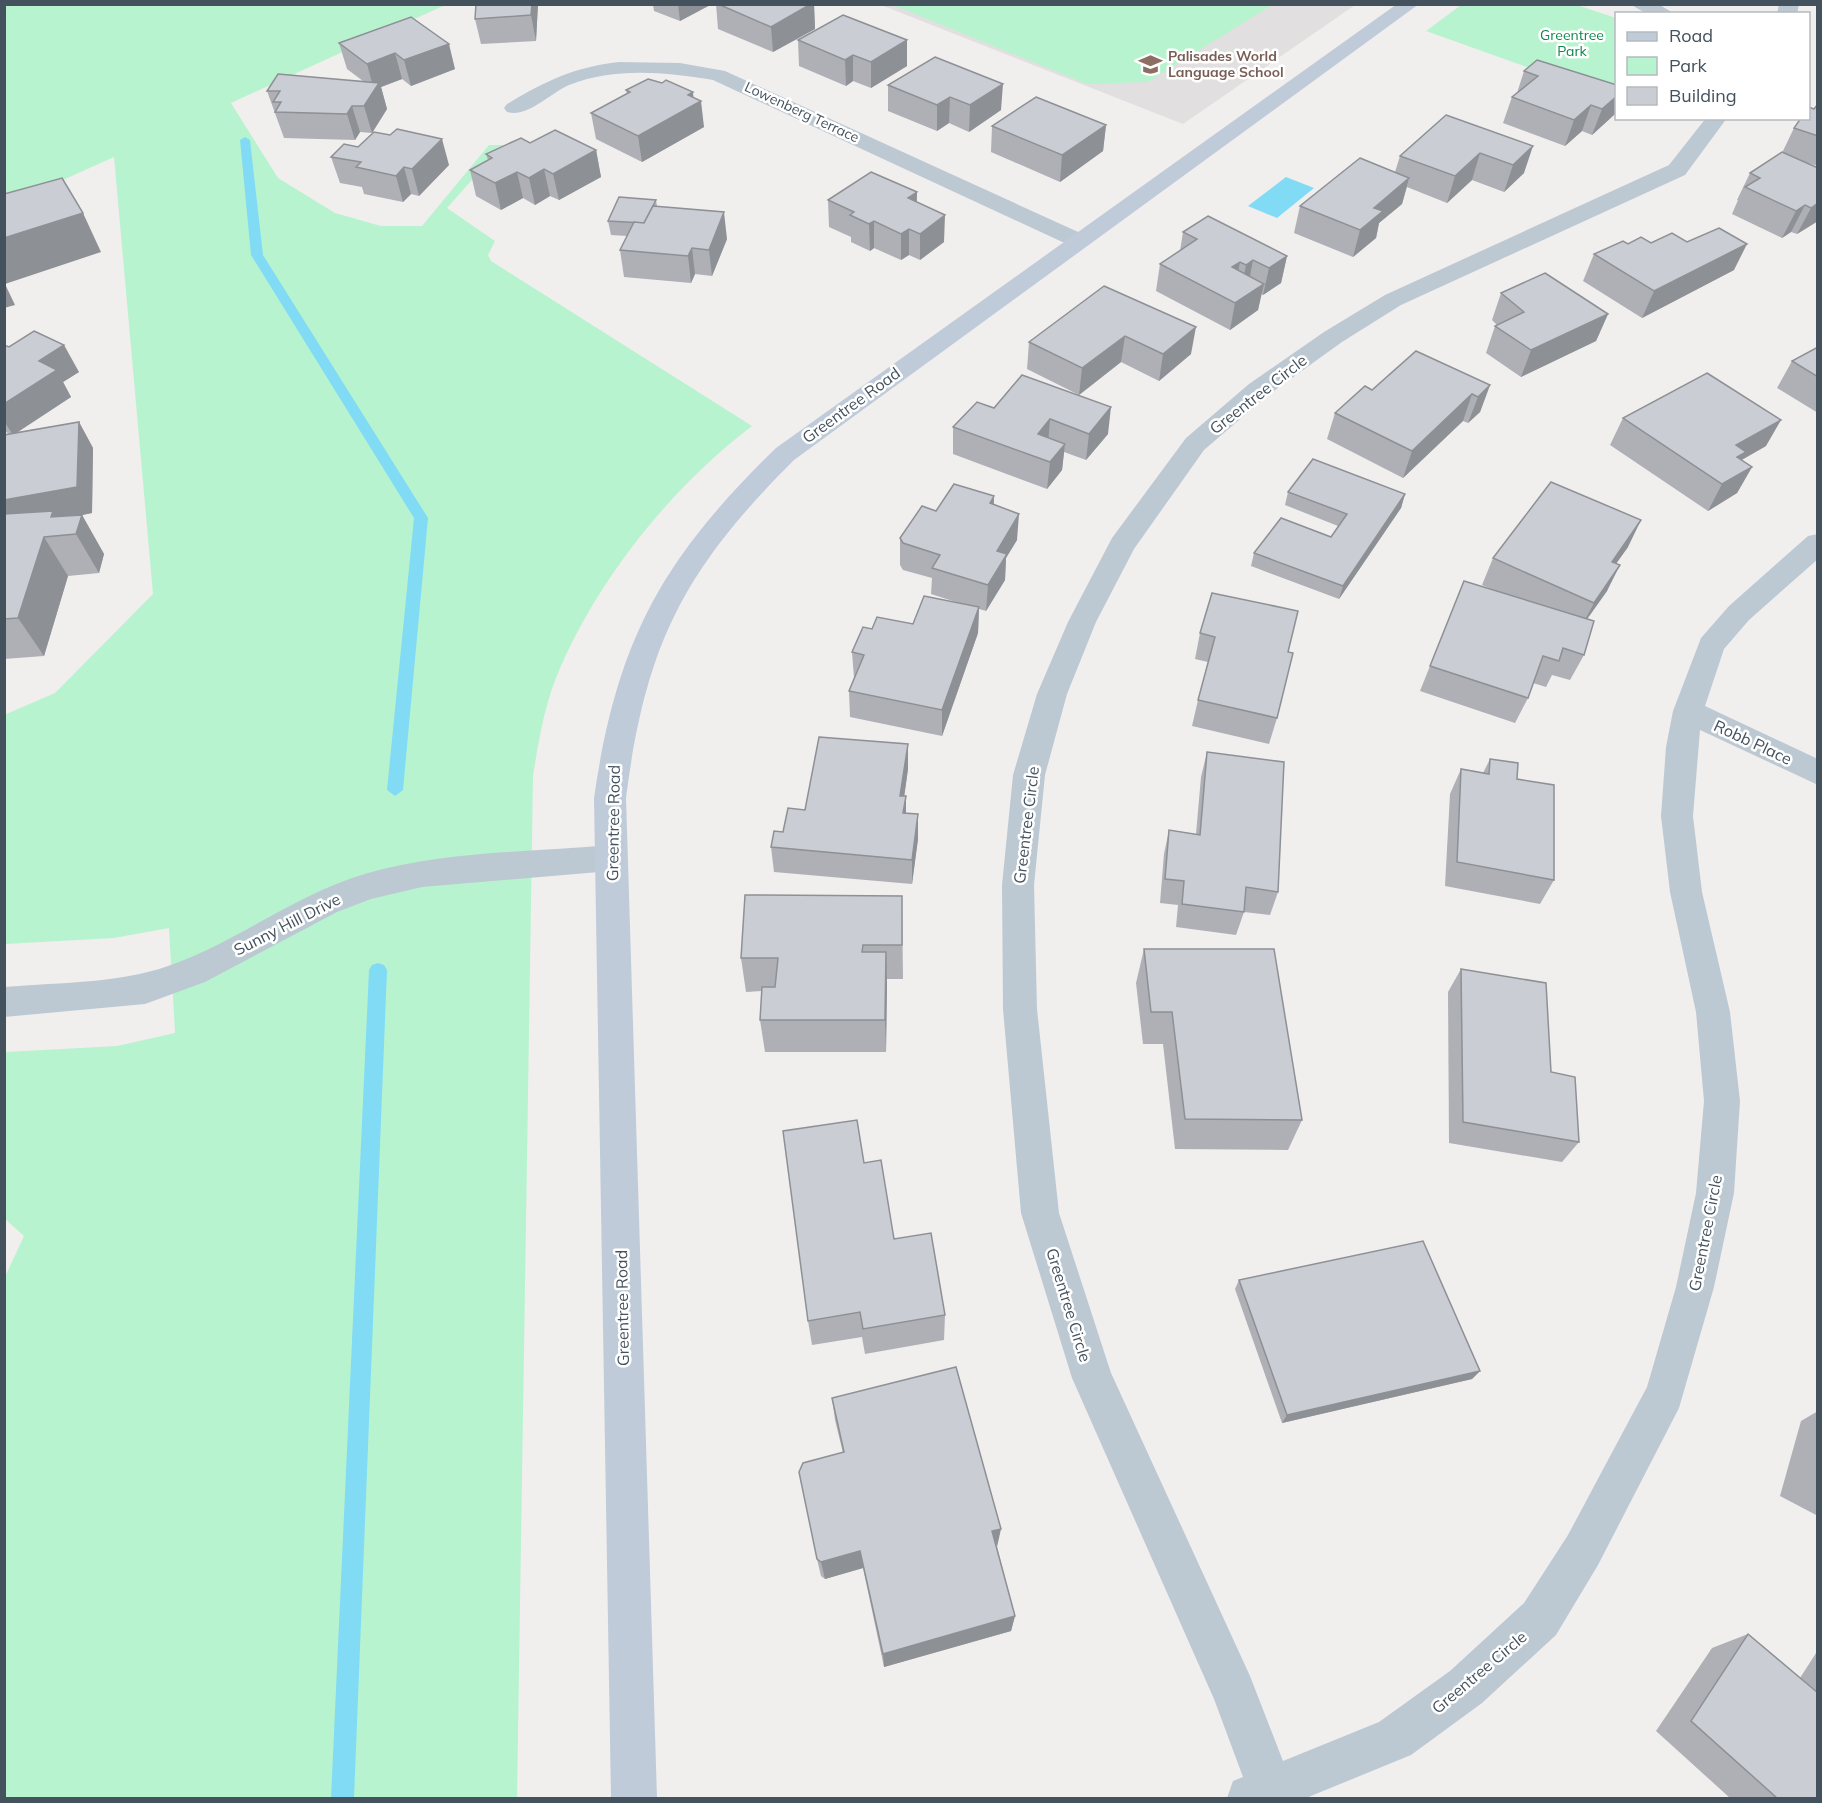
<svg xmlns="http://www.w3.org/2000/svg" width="1822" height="1803" font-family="Mulish,sans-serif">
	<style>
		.education { fill: #e2dfe0 }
		.green { fill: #b8f3cf }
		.water { fill: #81dbf5 }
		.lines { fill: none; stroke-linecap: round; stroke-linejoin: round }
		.stream { fill: #81dbf5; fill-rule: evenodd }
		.street { fill: #bdc9d2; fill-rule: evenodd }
		.secondary { fill: #bfcbd9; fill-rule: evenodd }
		.wall { fill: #aeb0b6 }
		.shaded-wall { fill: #8d9094 }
		.building { fill: #cacdd4; stroke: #8d9094; stroke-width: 1.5 }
		.labels { text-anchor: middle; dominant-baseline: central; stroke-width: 5; stroke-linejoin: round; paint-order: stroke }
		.far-park-label { font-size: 14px; fill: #0e874b; stroke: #fff }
		.far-education-label { font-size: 14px; font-weight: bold; fill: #785e54; stroke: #fff; text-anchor: start }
		.far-street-label { font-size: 14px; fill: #44525e; stroke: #fff }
		.street-label { font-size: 16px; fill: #44525e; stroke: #fff }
	</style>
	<rect width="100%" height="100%" fill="#f1eeee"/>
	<path class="education" d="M881,5H1355L1183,124Z"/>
	<g class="green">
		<path d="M5,5H445L231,103L278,178L335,213L381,226H422L489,145H503L447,208L495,241L488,255L491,261L752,426C673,486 601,575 561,666C545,701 539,739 533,776L517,1798H5L4,1279L24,1236L5,1219V1052L117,1046L175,1033L169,928L114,938L5,944L4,715L55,693L153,594L114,157L5,206Z"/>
		<path d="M893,5H1272L1148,82L1087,84Z"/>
		<path d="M1461,5H1577L1616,18V99L1426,31Z"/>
	</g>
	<path class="water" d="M1286,177L1314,188L1277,218L1248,206Z"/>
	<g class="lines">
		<g class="stream">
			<path d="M245,137L250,140L263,255L428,518L403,790L395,796L387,790L414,518L251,255L240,140Z"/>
			<path d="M378,963L384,965L387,970L354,1798H331L369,970L372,965Z"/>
		</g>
		<g class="street">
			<path d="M1630,4H1658L1675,14H1647Z"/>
			<path d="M1779,4H1799L1797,14H1777Z"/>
			<path d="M619,62L680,63L725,71L1087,236L1090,241L1087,246H1071L713,80C666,72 614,67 569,85C550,93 528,118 507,112L504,108L507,104C546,81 574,67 619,62Z"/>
			<path d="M1706,118H1727L1685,175L1401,305L1342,342L1267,396L1204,450L1134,549L1096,622L1067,694L1045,775L1034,885L1037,1009L1059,1213L1111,1373L1250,1676L1283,1761L1379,1722L1450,1671L1524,1603L1568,1535L1647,1387L1676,1287L1696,1193L1704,1101L1696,1012L1670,892L1661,816L1666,747L1673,711L1701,638L1729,606L1808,536L1818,534V559L1749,620L1724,649L1705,706L1818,759V785L1700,730L1693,816L1702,892L1730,1012L1740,1101L1734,1193L1714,1287L1679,1408L1598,1565L1556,1635L1482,1703L1411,1755L1306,1798H1227L1233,1781L1243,1777L1214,1699L1072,1378L1021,1213L1003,1009L1002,885L1013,775L1037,694L1068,622L1112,538L1186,438L1249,384L1324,332L1385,295L1669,165Z"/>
			<path d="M611,845L622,849L627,858L622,867L611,871L422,887L371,899L337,912L205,982L145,1004L4,1017V987C62,982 125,984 179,962C244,937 300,892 368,873C445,851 531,852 611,845Z"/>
		</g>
		<path class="secondary" d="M1397,4H1419L794,460C684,570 646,643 626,798L657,1798H611L594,798C617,640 662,559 776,448Z"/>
	</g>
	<g class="wall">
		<path d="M538,4L536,41L481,44L475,19Z"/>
		<path d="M651,4H712L680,21L654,11L653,5Z"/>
		<path d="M716,4H814L815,29L773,52L718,29Z"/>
		<path d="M411,17L455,69L411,86L402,79L381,87L387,109L372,133L360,132L355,140L284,138L267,91L363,81L347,69L339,43Z"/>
		<path d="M798,40L907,66L871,88L853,81L846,86L799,66Z"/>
		<path d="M935,57L1001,110L969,132L949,123L937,131L888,111V85Z"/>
		<path d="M1524,71L1617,85V111L1615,114L1592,135L1582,131L1565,146L1503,123L1512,97L1517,93Z"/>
		<path d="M626,90L693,92V98L704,127L642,162L596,139L591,113L627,94Z"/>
		<path d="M1818,104V166L1803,162L1818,168V221L1797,234L1791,232L1782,238L1732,214L1738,200H1737L1750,173L1782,153L1794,128L1814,109Z"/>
		<path d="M1446,115L1524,173L1504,192L1472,180L1447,203L1407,187L1402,204L1379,223L1376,238L1353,257L1294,233L1300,206L1395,172L1400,156Z"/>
		<path d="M1106,125L1103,151L1060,182L991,152L992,126Z"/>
		<path d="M530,143L596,150L601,177L559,200L550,196L535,205L523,198L501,210L476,196L470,170L488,160L486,154Z"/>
		<path d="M331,157L449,165L419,196L411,194L403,202L364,194L362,187L340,183Z"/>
		<path d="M917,192V202L944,242L920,260L909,255L901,260L874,248L870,251L851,242V237L829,227L828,200Z"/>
		<path d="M656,200L657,206L727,239L712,276L695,274L691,283L624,277L620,250L627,236L611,235L608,221Z"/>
		<path d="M1183,232L1287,256L1281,283L1263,295L1261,294L1258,310L1230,330L1156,291L1160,264L1180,251Z"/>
		<path d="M1651,243L1734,270L1642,318L1583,281L1594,254L1628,244Z"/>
		<path d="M1104,286L1191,354L1159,381L1121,362L1079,395L1027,369L1029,342Z"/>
		<path d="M1501,293L1608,314L1596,341L1521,377L1486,353L1495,326L1497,325L1492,320Z"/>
		<path d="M4,345L79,372L63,382L71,397L18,432L79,422L93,448L92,513L82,515L104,554L99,573L68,576L44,656L4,659V435L10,434L4,431Z"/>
		<path d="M1818,347V413L1777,388L1792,361Z"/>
		<path d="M1022,375L1108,434L1086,460L1064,452L1062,470L1047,489L953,454V427L994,408Z"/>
		<path d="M1490,385L1480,412L1468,423L1463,421L1403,478L1327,439L1335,413L1372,390Z"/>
		<path d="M1623,418L1766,446L1742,460L1752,467L1737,493L1708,511L1610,445Z"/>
		<path d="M1288,492L1405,494L1401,508L1339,599L1251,566L1254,553L1331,537L1338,526L1285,505Z"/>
		<path d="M994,496V505L1017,540L1006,558L1005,580L986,611L979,609L978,633L942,736L850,717L849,691L854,678L852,652L872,629L913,624L962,604L931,594L932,578L903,570L900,565V538L936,511Z"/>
		<path d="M1628,547L1616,563L1607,591L1587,619L1584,655L1570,680L1552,675L1546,687L1533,683L1528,698L1515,723L1420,691L1464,581L1496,591L1482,585L1493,558Z"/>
		<path d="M1200,633L1288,652L1277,718L1269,744L1192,726L1198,700L1208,662L1195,659Z"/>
		<path d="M908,744V769L904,796H906V813L918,814V839L912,884L774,872L771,847L783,832L805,810Z"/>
		<path d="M1207,752L1278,892L1270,915L1244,912L1236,935L1176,927L1178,905L1160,903L1164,854L1169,830L1196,834L1201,777Z"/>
		<path d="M1490,759L1517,779L1554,880L1540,904L1445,886L1450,794L1461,769L1483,773Z"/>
		<path d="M902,896L903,979H887L886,1052H765L760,1020L762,991L746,992L741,958Z"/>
		<path d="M1144,949L1302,1120L1288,1150L1175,1149L1163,1044H1143L1136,983Z"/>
		<path d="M1461,969L1551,1072L1579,1142L1562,1162L1449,1143L1448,992Z"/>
		<path d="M864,1163L894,1239L945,1315L944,1340L865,1354L862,1337L812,1345L808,1321Z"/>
		<path d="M1239,1280L1480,1371L1472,1379L1282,1423L1235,1289Z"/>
		<path d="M832,1398L997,1547L1015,1616L1011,1631L884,1667L863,1568L825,1579L821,1576L817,1559L843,1453L835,1420Z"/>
		<path d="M1818,1411V1516L1780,1496L1801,1421Z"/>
		<path d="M1748,1634L1800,1678L1818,1650V1798H1730L1656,1731L1712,1648Z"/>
	</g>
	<g class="shaded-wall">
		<path d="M532,4H538L536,41L531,15Z"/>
		<path d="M678,4H712L680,21Z"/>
		<path d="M811,4H814L815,29L773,52L771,27Z"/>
		<path d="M907,40V66L871,88V62Z"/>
		<path d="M449,44L455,69L411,86L404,60Z"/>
		<path d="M395,53L402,79L381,87L387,109L372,133L364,106L374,90L367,64Z"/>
		<path d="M853,55V81L846,86L845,60Z"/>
		<path d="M1003,84L1001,110L969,132L970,105Z"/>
		<path d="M693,92L694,105L701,101L704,127L642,162L638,136L688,95Z"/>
		<path d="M1617,96V111L1615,114L1592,135L1602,109Z"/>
		<path d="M950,97L949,123L937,131V105Z"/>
		<path d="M1591,105L1582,131L1565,146L1574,120Z"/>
		<path d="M352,106L360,132L355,140L347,114Z"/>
		<path d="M1106,125L1103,151L1060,182L1062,155Z"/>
		<path d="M442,139L449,165L419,196L412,169Z"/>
		<path d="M1533,146L1524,173L1504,192L1513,165Z"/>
		<path d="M596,150L601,177L559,200L553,174Z"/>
		<path d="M1480,153L1472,180L1447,203L1455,176Z"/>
		<path d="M404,167L411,194L403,202L396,176Z"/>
		<path d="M544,169L550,196L535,205L529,178Z"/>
		<path d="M517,172L523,198L501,210L495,183Z"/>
		<path d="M1409,178L1402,204L1379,223L1376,238L1353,257L1360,230L1374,208Z"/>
		<path d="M917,192L916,219L908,198Z"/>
		<path d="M1818,203V221L1797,234L1811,208Z"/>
		<path d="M1805,205L1791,232L1782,238L1796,211Z"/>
		<path d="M724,212L727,239L712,276L709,250Z"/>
		<path d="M83,213L101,252L5,284L15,305L4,308V238Z"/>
		<path d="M945,215L944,242L920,260V234Z"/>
		<path d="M874,221V248L870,251L869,224Z"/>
		<path d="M909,229V255L901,260V234Z"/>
		<path d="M1747,244L1734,270L1642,318L1654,291Z"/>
		<path d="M692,248L695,274L691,283L688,256Z"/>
		<path d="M1287,256L1281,283L1263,295L1269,268Z"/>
		<path d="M1253,260L1248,287L1241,292L1246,265Z"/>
		<path d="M1240,262L1235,289L1232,267Z"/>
		<path d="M1264,284L1258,310L1230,330L1235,303Z"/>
		<path d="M1608,314L1596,341L1521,377L1531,350Z"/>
		<path d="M1196,327L1191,354L1159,381L1163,354Z"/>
		<path d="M1125,336L1121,362L1079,395L1082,368Z"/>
		<path d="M64,345L79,372L63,382L71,397L13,435L4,421V404L39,361Z"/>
		<path d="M1490,385L1480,412L1468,423L1478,397Z"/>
		<path d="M1472,394L1463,421L1403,478L1412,451Z"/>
		<path d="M1111,407L1108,434L1086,460L1089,434Z"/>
		<path d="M1050,419L1048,446L1038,434Z"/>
		<path d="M1781,420L1766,446L1741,460L1731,478L1736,445Z"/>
		<path d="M79,422L93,448L92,513L82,515L104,554L99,573L76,534L4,529V500Z"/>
		<path d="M1065,444L1062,470L1047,489L1050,462Z"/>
		<path d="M1752,467L1737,493L1708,511L1722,484Z"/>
		<path d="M1405,494L1401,508L1339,599L1343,586Z"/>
		<path d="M994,496L993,522L990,503Z"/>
		<path d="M1019,514L1017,540L1006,558L1005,580L986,611L988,585L997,551Z"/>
		<path d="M1641,520L1628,547L1599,588L1612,562Z"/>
		<path d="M44,537L68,576L44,656L18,618Z"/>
		<path d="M1620,565L1607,591L1580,629L1594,603Z"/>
		<path d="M979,607L978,633L942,736V710Z"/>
		<path d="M908,744V769L901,820L900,796Z"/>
		<path d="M906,796V821L903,813Z"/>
		<path d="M918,814V839L912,884V860Z"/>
		<path d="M886,952L887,985L886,1052L885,1020Z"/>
		<path d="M1480,1371L1472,1379L1282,1423L1287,1415Z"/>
		<path d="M1001,1529L997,1547L992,1531Z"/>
		<path d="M860,1551L863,1568L825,1579L821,1562Z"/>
		<path d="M1015,1616L1011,1631L884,1667L883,1654Z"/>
	</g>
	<g class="building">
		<path d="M476,4H532L531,15L475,19Z"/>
		<path d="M718,4H811L771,27Z"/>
		<path d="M843,15L907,40L871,62L853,55L845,60L798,40Z"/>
		<path d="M411,17L449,44L404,60L395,53L367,64L339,43Z"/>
		<path d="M935,57L1003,84L970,105L950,97L937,105L888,85Z"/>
		<path d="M1537,60L1617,85V96L1602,109L1591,105L1574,120L1512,97L1538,76L1524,71Z"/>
		<path d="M278,74L379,83L364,106H352L347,114L275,112L281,102H273L280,91H267Z"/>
		<path d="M648,79L662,83L666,80L693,92L688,95L701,101L638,136L591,113L630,92L626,90Z"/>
		<path d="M1036,97L1106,125L1062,155L992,126Z"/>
		<path d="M1818,104V136L1794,128L1801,118H1809V107L1814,109Z"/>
		<path d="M1446,115L1533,146L1513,165L1480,153L1455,176L1400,156Z"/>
		<path d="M397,129L442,139L412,169L404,167L396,176L356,167L361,162L331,157L344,144L358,147L374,132L390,135Z"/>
		<path d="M555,130L596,150L553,174L544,169L529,178L517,172L495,183L470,170L492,158L486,154L521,138L530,143Z"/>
		<path d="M1782,152L1818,168V203L1811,208L1805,205L1796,211L1745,187L1760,178L1750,173Z"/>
		<path d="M1360,158L1409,178L1374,208L1383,211L1360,230L1300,206Z"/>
		<path d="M871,172L917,192L908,198L945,215L920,234L909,229L901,234L874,221L869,224L850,215L854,212L828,200Z"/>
		<path d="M62,178L83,213L4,238V194Z"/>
		<path d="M619,197L656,200L644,223L608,221Z"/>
		<path d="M653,206L724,212L709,250L692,248L688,256L620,250L634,222L644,223Z"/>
		<path d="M1208,216L1287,256L1269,268L1253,260L1246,265L1240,262L1232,267L1264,284L1235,303L1160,264L1197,239L1183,232Z"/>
		<path d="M1719,228L1747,244L1654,291L1594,254L1623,241L1628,244L1641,237L1651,243L1672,233L1687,242Z"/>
		<path d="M1545,273L1608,314L1531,350L1495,326L1524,312L1501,293Z"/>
		<path d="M1104,286L1196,327L1163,354L1125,336L1082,368L1029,342Z"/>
		<path d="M34,331L64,345L39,361L57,370L4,404V345L9,347Z"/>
		<path d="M1818,347V377L1792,361Z"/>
		<path d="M1416,351L1490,385L1478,397L1472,394L1412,451L1335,413L1365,386L1372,390Z"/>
		<path d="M1707,373L1781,420L1736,445L1746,452L1737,457L1752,467L1722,484L1623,418Z"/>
		<path d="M1022,375L1111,407L1089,434L1050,419L1038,434L1065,444L1050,462L953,427L977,402L994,408Z"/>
		<path d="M79,422L77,487L4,500V435Z"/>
		<path d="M1313,459L1405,494L1343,586L1254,553L1281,518L1331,537L1347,514L1288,492Z"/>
		<path d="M1551,482L1641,520L1612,562L1620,565L1594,603L1493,558Z"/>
		<path d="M954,484L994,496L990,503L1019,514L997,551L1007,554L988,585L932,568L940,555L903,543L900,538L922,506L936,511Z"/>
		<path d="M53,511L51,517L82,515L76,534L44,537L18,618L4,619V514Z"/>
		<path d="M1464,581L1594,621L1584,655L1563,648L1559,661L1543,656L1528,698L1430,666Z"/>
		<path d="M1212,593L1298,611L1288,652L1293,653L1277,718L1198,700L1215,637L1200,633Z"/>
		<path d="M924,596L979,607L942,710L849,691L864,655L852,652L863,627L872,629L877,617L913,624Z"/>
		<path d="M819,737L908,744L900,796H906L903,813L918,814L912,860L771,847L774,831L783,832L788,808L805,810Z"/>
		<path d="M1207,752L1284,762L1278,892L1246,887L1244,912L1182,904L1184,881L1165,879L1169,830L1200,835Z"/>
		<path d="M1490,759L1518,763L1517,779L1554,785V880L1457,862L1461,769L1489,774Z"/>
		<path d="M745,895L902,896V945H863L862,952H886L885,1020H760L762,987H775L778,958H741Z"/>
		<path d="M1144,949H1274L1302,1120L1185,1119L1172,1012H1151Z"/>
		<path d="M1461,969L1546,983L1551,1072L1575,1077L1579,1142L1463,1122Z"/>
		<path d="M857,1120L864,1163L881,1160L894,1239L931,1233L945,1315L863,1329L860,1312L808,1321L783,1131Z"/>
		<path d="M1423,1241L1480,1371L1287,1415L1239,1280Z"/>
		<path d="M956,1367L1001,1529L992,1531L1015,1616L883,1654L860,1551L821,1562L817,1559L799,1472L803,1463L844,1452L832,1398Z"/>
		<path d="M1748,1634L1818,1693V1798H1777L1691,1721Z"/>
	</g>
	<defs>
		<symbol id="school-bare" viewBox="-9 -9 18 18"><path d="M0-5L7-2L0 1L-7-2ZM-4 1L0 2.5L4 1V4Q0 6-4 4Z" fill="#8d6e63" stroke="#fff" stroke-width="2.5" paint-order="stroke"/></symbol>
	</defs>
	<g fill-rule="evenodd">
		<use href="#school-bare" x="1134" y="48" width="33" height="33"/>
	</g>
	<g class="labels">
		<g class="far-park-label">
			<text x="1572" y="35">Greentree<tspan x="1572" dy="16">Park</tspan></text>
		</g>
		<g class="far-education-label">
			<text x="1168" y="56">Palisades World<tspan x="1168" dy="16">Language School</tspan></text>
		</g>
		<g class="far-street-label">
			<text transform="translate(802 112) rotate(25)">Lowenberg Terrace</text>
		</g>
		<g class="street-label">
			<text transform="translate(1258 394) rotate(-38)">Greentree Circle</text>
			<text transform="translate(851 405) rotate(-36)">Greentree Road</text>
			<text transform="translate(1753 742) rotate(25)">Robb Place</text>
			<text transform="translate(613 823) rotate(-89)">Greentree Road</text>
			<text transform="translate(1026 825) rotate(-83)">Greentree Circle</text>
			<text transform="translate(287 924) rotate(-27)">Sunny Hill Drive</text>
			<text transform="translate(1705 1233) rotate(-79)">Greentree Circle</text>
			<text transform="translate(1069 1305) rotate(73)">Greentree Circle</text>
			<text transform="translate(622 1308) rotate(-91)">Greentree Road</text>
			<text transform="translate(1479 1672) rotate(-40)">Greentree Circle</text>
		</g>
	</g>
	<rect width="1822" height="1803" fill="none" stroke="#44525e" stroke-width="12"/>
	<rect x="1615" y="12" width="195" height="108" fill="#ffffff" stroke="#b4babf" stroke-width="1.5"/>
	<rect x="1627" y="32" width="30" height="9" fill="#bfcbd9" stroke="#b4babf" stroke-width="1.5"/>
	<text x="1669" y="42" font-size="18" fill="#44525e">Road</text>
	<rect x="1627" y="57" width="30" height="18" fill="#b8f3cf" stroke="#b4babf" stroke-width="1.5"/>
	<text x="1669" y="72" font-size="18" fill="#44525e">Park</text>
	<rect x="1627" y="87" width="30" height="18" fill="#cacdd4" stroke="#b4babf" stroke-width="1.5"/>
	<text x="1669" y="102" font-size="18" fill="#44525e">Building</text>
</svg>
